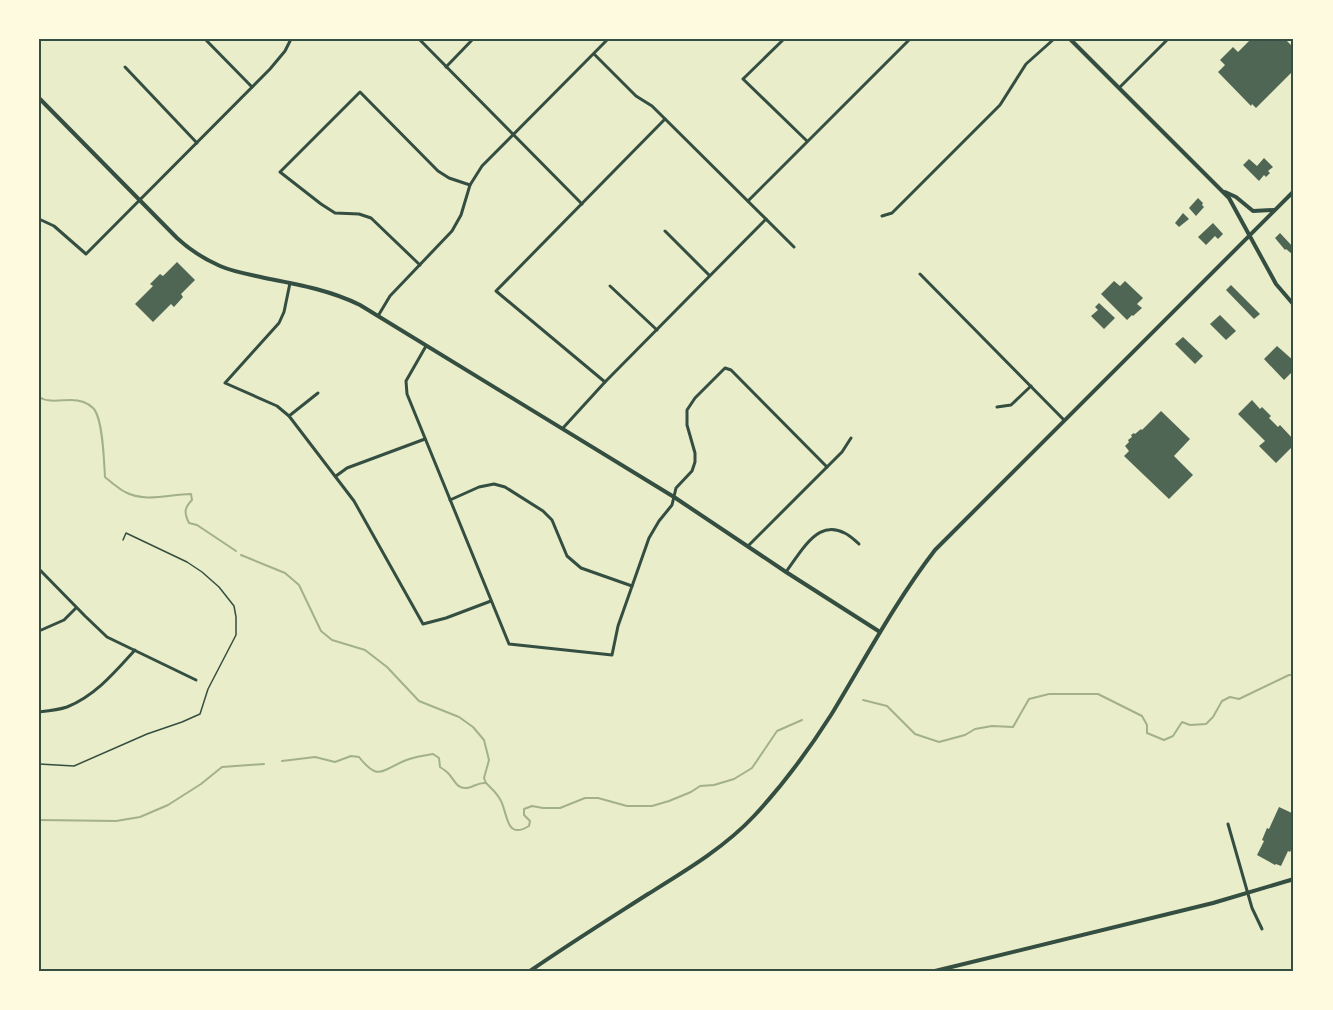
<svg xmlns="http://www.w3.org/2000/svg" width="1333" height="1010" font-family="'Space Grotesk',sans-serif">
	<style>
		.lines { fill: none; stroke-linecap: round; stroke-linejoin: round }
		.stream { stroke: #a3b18a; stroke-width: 2 }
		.building { fill: #4f6655 }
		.path { stroke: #344e41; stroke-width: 1.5 }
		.minor { stroke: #344e41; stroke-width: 3 }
		.tertiary { stroke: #344e41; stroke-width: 4 }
		.secondary { stroke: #344e41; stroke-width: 4 }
		.neatline { fill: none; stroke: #344e41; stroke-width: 2 }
	</style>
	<rect width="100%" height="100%" fill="#e9edc9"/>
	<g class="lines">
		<g class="stream">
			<path d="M39,397C48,403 61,400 71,400C79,400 87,402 93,408C103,417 104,462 105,477C111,482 118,488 125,492C146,503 169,494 191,494L192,500C184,508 184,513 189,523L197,525L236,551"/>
			<path d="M241,555L285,573L299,585L321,631L332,640L365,650L387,667L419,701L459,717L473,727L484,740L489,760L484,778L486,783"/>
			<path d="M863,700L887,706L915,734L939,742L965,735L975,729L992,726L1013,727L1029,699L1049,694H1098L1142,716L1147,725V733L1164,740L1173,736L1182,722L1190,725L1206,724L1213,717L1222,701L1230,697L1239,699L1289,675H1294"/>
			<path d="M282,761L315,757L335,762L351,756L359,757C378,781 381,771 404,761C413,757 423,756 433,754L439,758L440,767C443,769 446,771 448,773C455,780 456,789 467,788C474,787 478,782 486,783"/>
			<path d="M486,783C492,789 498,794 501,801C508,815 506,840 529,826L530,821L524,815V809L532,806L543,808H560L585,798H598L627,806H652L669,801L691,792L700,786L714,785L734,779L752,768L777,731L802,720"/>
			<path d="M39,820L116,821L140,817L168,805L201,784L222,767L264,764"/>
		</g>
	</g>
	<g class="building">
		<path d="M1251,39H1285L1294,48V70L1256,108L1252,104L1251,106L1218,72L1225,65L1220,60L1233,47L1238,52Z"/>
		<path d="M1264,158L1273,167L1268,171L1270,173L1266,177L1264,175L1259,181L1243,165L1249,159L1257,166Z"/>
		<path d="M1198,198L1203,203L1202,205L1204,207L1196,216L1189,208Z"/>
		<path d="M1183,213L1189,219L1179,227L1175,223Z"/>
		<path d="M1213,223L1223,234L1218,239L1215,236L1206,245L1198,237Z"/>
		<path d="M1280,233L1294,248V252L1292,254L1286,249L1285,250L1275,238Z"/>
		<path d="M177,262L195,280L181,294L183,297L174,307L171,304L153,322L135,304L153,286L150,284L160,274L163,276Z"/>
		<path d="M1114,281L1120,286L1125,281L1143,298L1137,304L1142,308L1133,316L1132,315L1127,320L1101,294Z"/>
		<path d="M1231,285L1260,314L1254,319L1226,290Z"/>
		<path d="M1099,303L1115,318L1104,329L1091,316L1098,310L1095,307Z"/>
		<path d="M1220,315L1236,331L1226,340L1210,324Z"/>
		<path d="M1183,337L1203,356L1195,364L1175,344Z"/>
		<path d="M1277,346L1294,361V370L1284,380L1264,359Z"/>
		<path d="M1252,400L1260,409L1262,407L1271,416L1269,418L1278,427L1280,425L1294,440V445L1276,463L1259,446L1265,441L1238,414Z"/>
		<path d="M1161,411L1190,439L1174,456L1193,475L1169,499L1124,456L1129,451L1125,446L1129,442L1128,440L1132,437L1131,435L1134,433L1135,434L1141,429L1142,430Z"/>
		<path d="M1279,807L1294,814V844L1290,852L1288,851L1281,866L1276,864L1275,865L1257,855L1264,841L1262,840L1267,828L1269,829Z"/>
	</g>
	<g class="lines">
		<path class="path" d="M39,764L74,766L147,734L182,722L200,714L208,689L236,635V617L234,606L219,587L202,572L187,562L126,533L123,540"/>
		<g class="minor">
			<path d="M205,39L252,87"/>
			<path d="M419,39L582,204"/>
			<path d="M784,39L743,79L807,141"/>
			<path d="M594,54L636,96L652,106L794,247"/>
			<path d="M125,67L197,143"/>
			<path d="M446,67L473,39"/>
			<path d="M1119,88L1168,39"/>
			<path d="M748,201L910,39"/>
			<path d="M882,216L892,213L1000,105L1026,64L1054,39"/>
			<path d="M39,219L54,226L86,254L270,69L285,51L291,39"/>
			<path d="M665,231L709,275"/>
			<path d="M420,265L371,218L359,214L335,213L321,204L280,172L360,92L438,171L449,178L470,185"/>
			<path d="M920,274L1064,420"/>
			<path d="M290,283L284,312L279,323L225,383L277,406L289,416L354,501L423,624L446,618L491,601"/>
			<path d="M610,286L657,330"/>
			<path d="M378,316L390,296L452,231L461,215L470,185L482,166L608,39"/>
			<path d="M426,346L406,381L407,394L509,644L612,655L618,626L649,538L659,521L672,505L676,488L692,471L695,462V453L687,425V410L695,398L725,368L731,370L827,467"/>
			<path d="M605,382L496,291L665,119"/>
			<path d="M997,407L1011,405L1031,386"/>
			<path d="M289,416L318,393"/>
			<path d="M563,428L605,382L766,219"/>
			<path d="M336,476L347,468L425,439"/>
			<path d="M450,500L479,487L494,484L505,487L543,511L552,520L567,556L581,568L632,586"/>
			<path d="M748,546L842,452L851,438"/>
			<path d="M39,569L85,616L107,637L196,680"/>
			<path d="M786,572C806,544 824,509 859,544"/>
			<path d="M39,631L64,620L76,608"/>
			<path d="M39,712C48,711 58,710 67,707C95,696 115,672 135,650"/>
			<path d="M1228,824L1252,908L1262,929"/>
		</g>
		<g class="tertiary">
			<path d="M39,98L177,238C190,250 204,259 220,266C236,273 254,275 270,279C301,285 332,291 360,305L674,497L786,572L880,632"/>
			<path d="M935,971L1213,903L1294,879"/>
		</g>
		<g class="secondary">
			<path d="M1070,39L1229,198L1276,284L1294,305"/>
			<path d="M1225,192L1236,197L1253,211L1274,210"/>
			<path d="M530,971C569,944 609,919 648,894C685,871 724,848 754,816C783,785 808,751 831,715C865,659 895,602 935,550L1294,191"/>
		</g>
	</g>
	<rect width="1333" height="1010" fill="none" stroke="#fefae0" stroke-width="81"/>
	<rect x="40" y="40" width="1252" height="930" class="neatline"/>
</svg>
